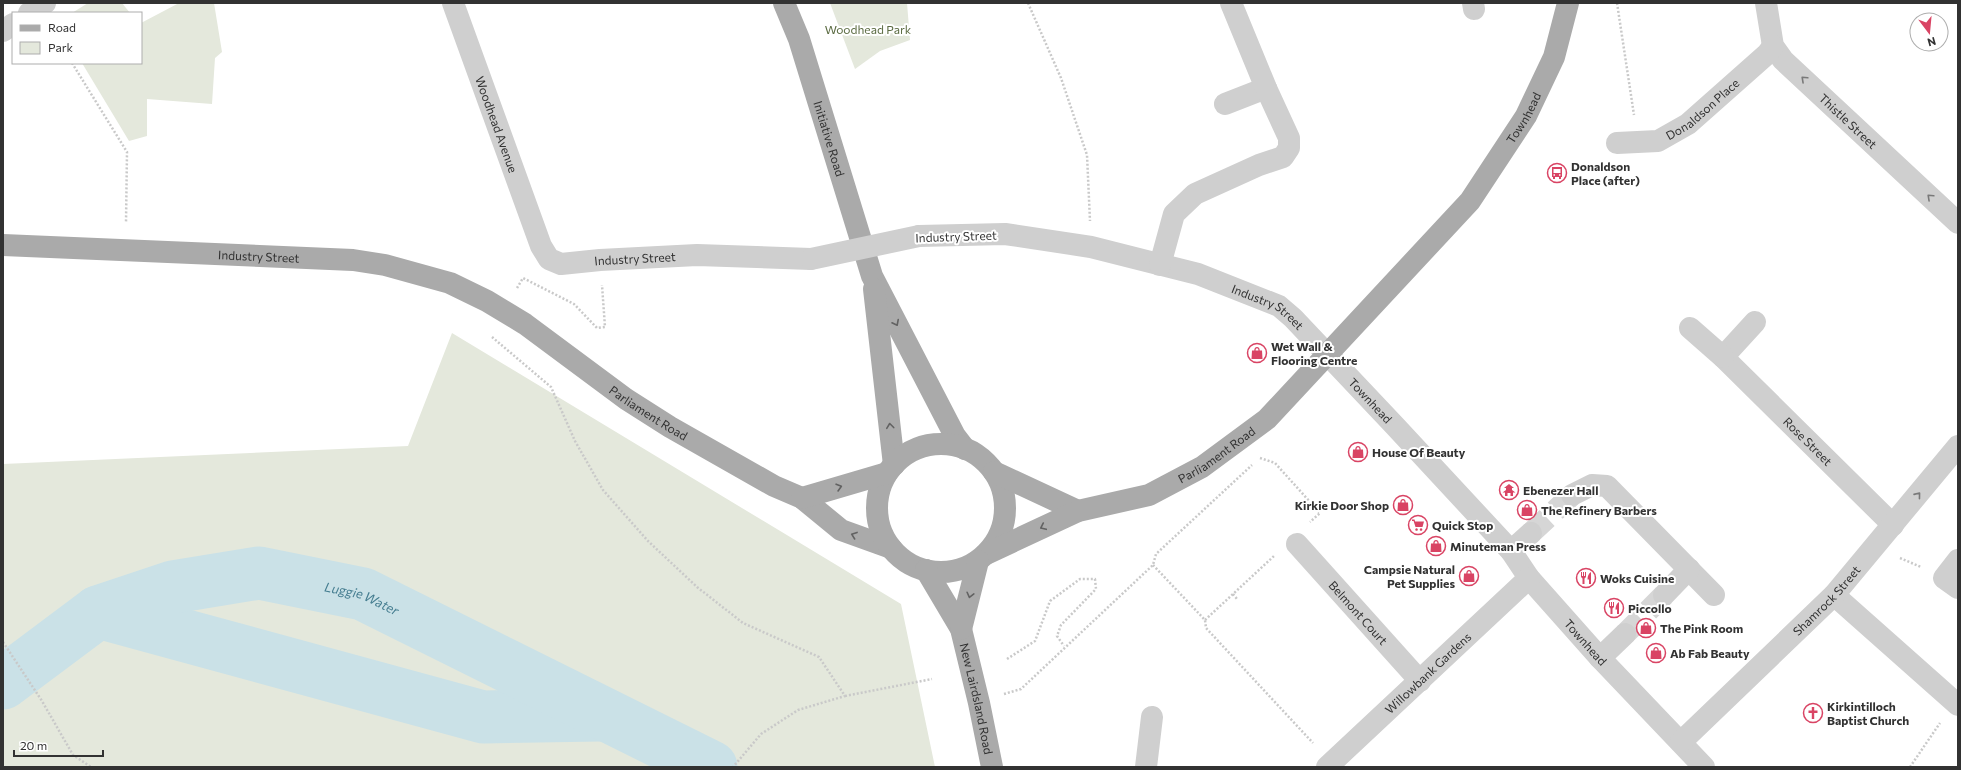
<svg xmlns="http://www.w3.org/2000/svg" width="1961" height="770" font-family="Commissioner,sans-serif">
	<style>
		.green { fill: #e4e8dc }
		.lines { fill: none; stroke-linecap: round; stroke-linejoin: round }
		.river { stroke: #cae1e7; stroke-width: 53 }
		.minor-tunnel { stroke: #d6d6d6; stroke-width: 22; stroke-dasharray: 22 11; stroke-linecap: butt }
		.path { stroke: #c9c9c9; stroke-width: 2.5; stroke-dasharray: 2 2; stroke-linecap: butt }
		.minor { stroke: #cfcfcf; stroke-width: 22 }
		.major { stroke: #aaa; stroke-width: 22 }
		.minor-bridge { stroke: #cfcfcf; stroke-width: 22 }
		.oneway { stroke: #797979 }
		.oneway2 { stroke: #626262 }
		.labels { text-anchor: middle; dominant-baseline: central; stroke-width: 4; stroke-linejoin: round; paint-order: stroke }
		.park-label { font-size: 12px; fill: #5b6b42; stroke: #fff }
		.street-label { font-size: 12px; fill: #323232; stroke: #fff }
		.poi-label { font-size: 12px; font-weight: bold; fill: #323232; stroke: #fff; text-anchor: start }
		.water-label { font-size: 13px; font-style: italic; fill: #457d90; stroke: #fff }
	</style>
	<rect width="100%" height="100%" fill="#fff"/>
	<g class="green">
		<path d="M88,3H122L130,13H72Z"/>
		<path d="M179,3H214L222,52L215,58L212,104L147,99V136L129,141L82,63H141V23Z"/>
		<path d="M830,3H907L910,40L880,51L855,69Z"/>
		<path d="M452,333L901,604L935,767H3V464L408,446Z"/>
	</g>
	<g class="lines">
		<g class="river">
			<path d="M98,612L483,717L600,715"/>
			<path id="s1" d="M3,683L98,612L173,587L259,573L363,594L711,767"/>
		</g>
		<g class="minor-tunnel">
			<path d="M1531,533L1572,495"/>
			<path d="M1625,634L1664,595"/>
		</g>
		<g class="path">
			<path d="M1028,3L1061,78L1087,155L1090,221"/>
			<path d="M1617,3L1634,115"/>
			<path d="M72,63L127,152L126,223"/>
			<path d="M517,288L523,278L574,304L597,328L605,327L602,285"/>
			<path d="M492,337L551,387L575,441L603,490L648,541L697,587L743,623L819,657L845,696L798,710L761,734L733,767"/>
			<path d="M1260,458L1275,463L1320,513L1310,522"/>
			<path d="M1900,558L1921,567"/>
			<path d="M1153,565L1205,620L1206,628L1313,743"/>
			<path d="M1233,594L1237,599"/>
			<path d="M1205,620L1274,556"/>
			<path d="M3,642L42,701L73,755L91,767"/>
			<path d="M1007,659L1035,641L1050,601L1080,579H1095L1096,589L1061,625L1057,636L1064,646"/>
			<path d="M1004,694L1021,689L1153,565L1156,554L1252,465"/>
			<path d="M845,696L932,679"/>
			<path d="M1910,767L1940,723"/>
		</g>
		<g class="minor">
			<path id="s2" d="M453,3L541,246L549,259L561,264L600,260L697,255L811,259"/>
			<path d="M1473,3L1474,9"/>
			<path id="s3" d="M1766,3L1773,46L1783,60L1958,223"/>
			<path d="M29,13L45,3"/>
			<path d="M3,31L13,24"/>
			<path d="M1225,104L1266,88"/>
			<path id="s4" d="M1617,143L1658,141L1688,124L1767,54L1773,46"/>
			<path id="s5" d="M919,236L1005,234L1091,247L1198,274L1279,306L1293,318L1395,426L1511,551L1529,578L1600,658L1704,767"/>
			<path d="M1160,265L1174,214L1195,194L1259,165L1283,157L1289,148V138L1266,88L1231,3"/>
			<path id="s6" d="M1755,322L1723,357L1893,525"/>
			<path d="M1690,328L1723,357"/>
			<path d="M1572,495L1592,485L1607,486L1714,595"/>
			<path id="s7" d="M1297,544L1420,681"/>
			<path d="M1511,551L1531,533"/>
			<path d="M1958,560L1944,578L1958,588"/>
			<path d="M1664,595L1689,569"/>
			<path d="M1834,595L1958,705"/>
			<path d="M1600,658L1625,634"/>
			<path id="s8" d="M1681,742L1834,595L1958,446"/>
			<path d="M1146,767L1152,717"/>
			<path id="s9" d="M1327,767L1529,578"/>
		</g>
		<g class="major">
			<path id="s10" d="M784,3L799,39L872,276L955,436L965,449"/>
			<path id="s11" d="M3,245L353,260L385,265L450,283L487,301L525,324L626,399L670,427L774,486L802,498L841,530L891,548"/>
			<path d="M874,289L894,465"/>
			<circle cx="941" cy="508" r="64"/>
			<path d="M994,472L1078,511"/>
			<path d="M802,498L887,473"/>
			<path id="s12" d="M986,554L1078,511L1149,495L1202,467L1267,419L1470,201L1526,116L1554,57L1568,3"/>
			<path id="s13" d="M926,570L961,629L979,703L992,767"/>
			<path d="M961,629L978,561"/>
		</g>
		<path class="minor-bridge" d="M811,259L919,236"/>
	</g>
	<defs><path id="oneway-chevron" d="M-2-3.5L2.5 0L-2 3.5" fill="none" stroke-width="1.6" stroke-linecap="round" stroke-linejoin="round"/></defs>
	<g class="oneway">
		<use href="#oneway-chevron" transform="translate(1804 79) rotate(-137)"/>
		<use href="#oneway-chevron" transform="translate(1930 197) rotate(-137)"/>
		<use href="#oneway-chevron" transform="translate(1918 495) rotate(-51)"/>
	</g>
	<g class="oneway2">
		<use href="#oneway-chevron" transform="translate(896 323) rotate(63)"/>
		<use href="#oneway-chevron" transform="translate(890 426) rotate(-97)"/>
		<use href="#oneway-chevron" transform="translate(839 487) rotate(-16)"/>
		<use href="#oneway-chevron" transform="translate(1043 527) rotate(155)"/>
		<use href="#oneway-chevron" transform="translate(854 535) rotate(-160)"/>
		<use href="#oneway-chevron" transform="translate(970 595) rotate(104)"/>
	</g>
	<defs>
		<symbol id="bus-ring" viewBox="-11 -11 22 22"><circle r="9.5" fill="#fff" stroke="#d94464" stroke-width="1.5"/><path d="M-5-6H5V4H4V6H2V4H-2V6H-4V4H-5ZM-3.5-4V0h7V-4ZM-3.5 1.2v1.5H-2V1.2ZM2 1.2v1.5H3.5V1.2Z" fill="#d94464"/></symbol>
		<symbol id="shop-ring" viewBox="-11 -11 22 22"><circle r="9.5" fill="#fff" stroke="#d94464" stroke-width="1.5"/><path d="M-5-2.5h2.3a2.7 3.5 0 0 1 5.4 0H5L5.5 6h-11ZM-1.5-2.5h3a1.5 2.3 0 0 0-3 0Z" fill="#d94464"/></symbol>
		<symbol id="temple-ring" viewBox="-11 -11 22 22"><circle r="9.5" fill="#fff" stroke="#d94464" stroke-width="1.5"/><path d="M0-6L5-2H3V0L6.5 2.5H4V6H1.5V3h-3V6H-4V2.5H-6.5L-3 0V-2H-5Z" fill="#d94464"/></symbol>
		<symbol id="supermarket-ring" viewBox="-11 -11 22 22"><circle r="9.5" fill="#fff" stroke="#d94464" stroke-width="1.5"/><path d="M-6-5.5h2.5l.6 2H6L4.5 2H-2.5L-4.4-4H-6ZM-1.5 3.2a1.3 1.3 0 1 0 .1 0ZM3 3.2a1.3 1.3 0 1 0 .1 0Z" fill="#d94464"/></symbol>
		<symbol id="restaurant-ring" viewBox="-11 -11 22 22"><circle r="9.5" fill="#fff" stroke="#d94464" stroke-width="1.5"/><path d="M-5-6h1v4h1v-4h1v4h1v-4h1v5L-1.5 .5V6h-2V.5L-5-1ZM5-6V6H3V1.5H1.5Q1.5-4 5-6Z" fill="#d94464"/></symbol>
		<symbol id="church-ring" viewBox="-11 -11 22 22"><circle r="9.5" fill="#fff" stroke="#d94464" stroke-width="1.5"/><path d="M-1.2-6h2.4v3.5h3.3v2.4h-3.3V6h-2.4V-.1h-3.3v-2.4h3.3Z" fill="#d94464"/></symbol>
	</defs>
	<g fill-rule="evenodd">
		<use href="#bus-ring" x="1546" y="162" width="22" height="22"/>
		<use href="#shop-ring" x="1246" y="342" width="22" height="22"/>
		<use href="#shop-ring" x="1347" y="441" width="22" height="22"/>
		<use href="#temple-ring" x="1498" y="479" width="22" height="22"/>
		<use href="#shop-ring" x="1392" y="494" width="22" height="22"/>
		<use href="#shop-ring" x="1516" y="499" width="22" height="22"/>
		<use href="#supermarket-ring" x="1407" y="514" width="22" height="22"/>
		<use href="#shop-ring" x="1425" y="535" width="22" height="22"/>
		<use href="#shop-ring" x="1458" y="565" width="22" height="22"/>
		<use href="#restaurant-ring" x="1575" y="567" width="22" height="22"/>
		<use href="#restaurant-ring" x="1603" y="597" width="22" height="22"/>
		<use href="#shop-ring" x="1635" y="617" width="22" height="22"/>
		<use href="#shop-ring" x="1645" y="642" width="22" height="22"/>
		<use href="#church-ring" x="1802" y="702" width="22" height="22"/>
	</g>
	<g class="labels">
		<g class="park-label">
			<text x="868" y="29">Woodhead Park</text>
		</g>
		<g class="street-label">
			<text stroke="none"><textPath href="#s4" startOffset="96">Donaldson Place</textPath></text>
			<text stroke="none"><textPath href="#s12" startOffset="712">Townhead</textPath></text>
			<text stroke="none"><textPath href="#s3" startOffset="150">Thistle Street</textPath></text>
			<text stroke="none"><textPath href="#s2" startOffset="129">Woodhead Avenue</textPath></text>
			<text stroke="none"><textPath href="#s10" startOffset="143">Initiative Road</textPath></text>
			<text transform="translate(956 236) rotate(-2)">Industry Street</text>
			<text stroke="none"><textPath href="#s11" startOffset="256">Industry Street</textPath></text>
			<text stroke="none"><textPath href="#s2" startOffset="361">Industry Street</textPath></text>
			<text stroke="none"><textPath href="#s5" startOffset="361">Industry Street</textPath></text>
			<text stroke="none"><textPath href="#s5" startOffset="502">Townhead</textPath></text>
			<text stroke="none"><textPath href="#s11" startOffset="688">Parliament Road</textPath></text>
			<text stroke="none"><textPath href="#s6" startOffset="167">Rose Street</textPath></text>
			<text stroke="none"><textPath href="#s12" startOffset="253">Parliament Road</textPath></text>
			<text stroke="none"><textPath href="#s8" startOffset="203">Shamrock Street</textPath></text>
			<text stroke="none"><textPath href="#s7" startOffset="92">Belmont Court</textPath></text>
			<text stroke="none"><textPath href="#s5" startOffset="826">Townhead</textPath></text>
			<text stroke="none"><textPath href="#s9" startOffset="138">Willowbank Gardens</textPath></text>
			<text stroke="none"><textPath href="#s13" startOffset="140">New Lairdsland Road</textPath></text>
		</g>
		<g class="poi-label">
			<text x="1571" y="166">Donaldson<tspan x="1571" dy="14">Place (after)</tspan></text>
			<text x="1271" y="346">Wet Wall &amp;<tspan x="1271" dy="14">Flooring Centre</tspan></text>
			<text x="1372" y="452">House Of Beauty</text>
			<text x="1523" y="490">Ebenezer Hall</text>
			<text x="1389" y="505" text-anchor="end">Kirkie Door Shop</text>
			<text x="1541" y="510">The Refinery Barbers</text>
			<text x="1432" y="525">Quick Stop</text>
			<text x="1450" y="546">Minuteman Press</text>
			<text x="1455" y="569" text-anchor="end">Campsie Natural<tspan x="1455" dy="14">Pet Supplies</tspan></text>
			<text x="1600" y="578">Woks Cuisine</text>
			<text x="1628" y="608">Piccollo</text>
			<text x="1660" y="628">The Pink Room</text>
			<text x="1670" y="653">Ab Fab Beauty</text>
			<text x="1827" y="706">Kirkintilloch<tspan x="1827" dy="14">Baptist Church</tspan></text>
		</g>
		<g class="water-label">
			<text stroke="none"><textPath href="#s1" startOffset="391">Luggie Water</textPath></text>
		</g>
	</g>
	<rect width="1961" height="770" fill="none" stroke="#323232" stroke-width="8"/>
	<rect x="12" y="12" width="130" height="52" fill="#ffffff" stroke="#adadad"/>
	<rect x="20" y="25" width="20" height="6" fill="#aaaaaa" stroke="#adadad"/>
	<text x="48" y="32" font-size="12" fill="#323232">Road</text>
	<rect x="20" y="42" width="20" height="12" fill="#e4e8dc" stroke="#adadad"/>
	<text x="48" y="52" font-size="12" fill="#323232">Park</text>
	<g transform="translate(1929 32) rotate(164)"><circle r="19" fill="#ffffff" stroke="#adadad"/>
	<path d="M0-3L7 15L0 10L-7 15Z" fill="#d94464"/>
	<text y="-6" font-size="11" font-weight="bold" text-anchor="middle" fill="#323232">N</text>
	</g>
	<path d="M14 750v6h89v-6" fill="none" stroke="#323232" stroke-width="2"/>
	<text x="20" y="750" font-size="12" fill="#323232" stroke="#ffffff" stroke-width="3" paint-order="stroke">20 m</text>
</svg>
